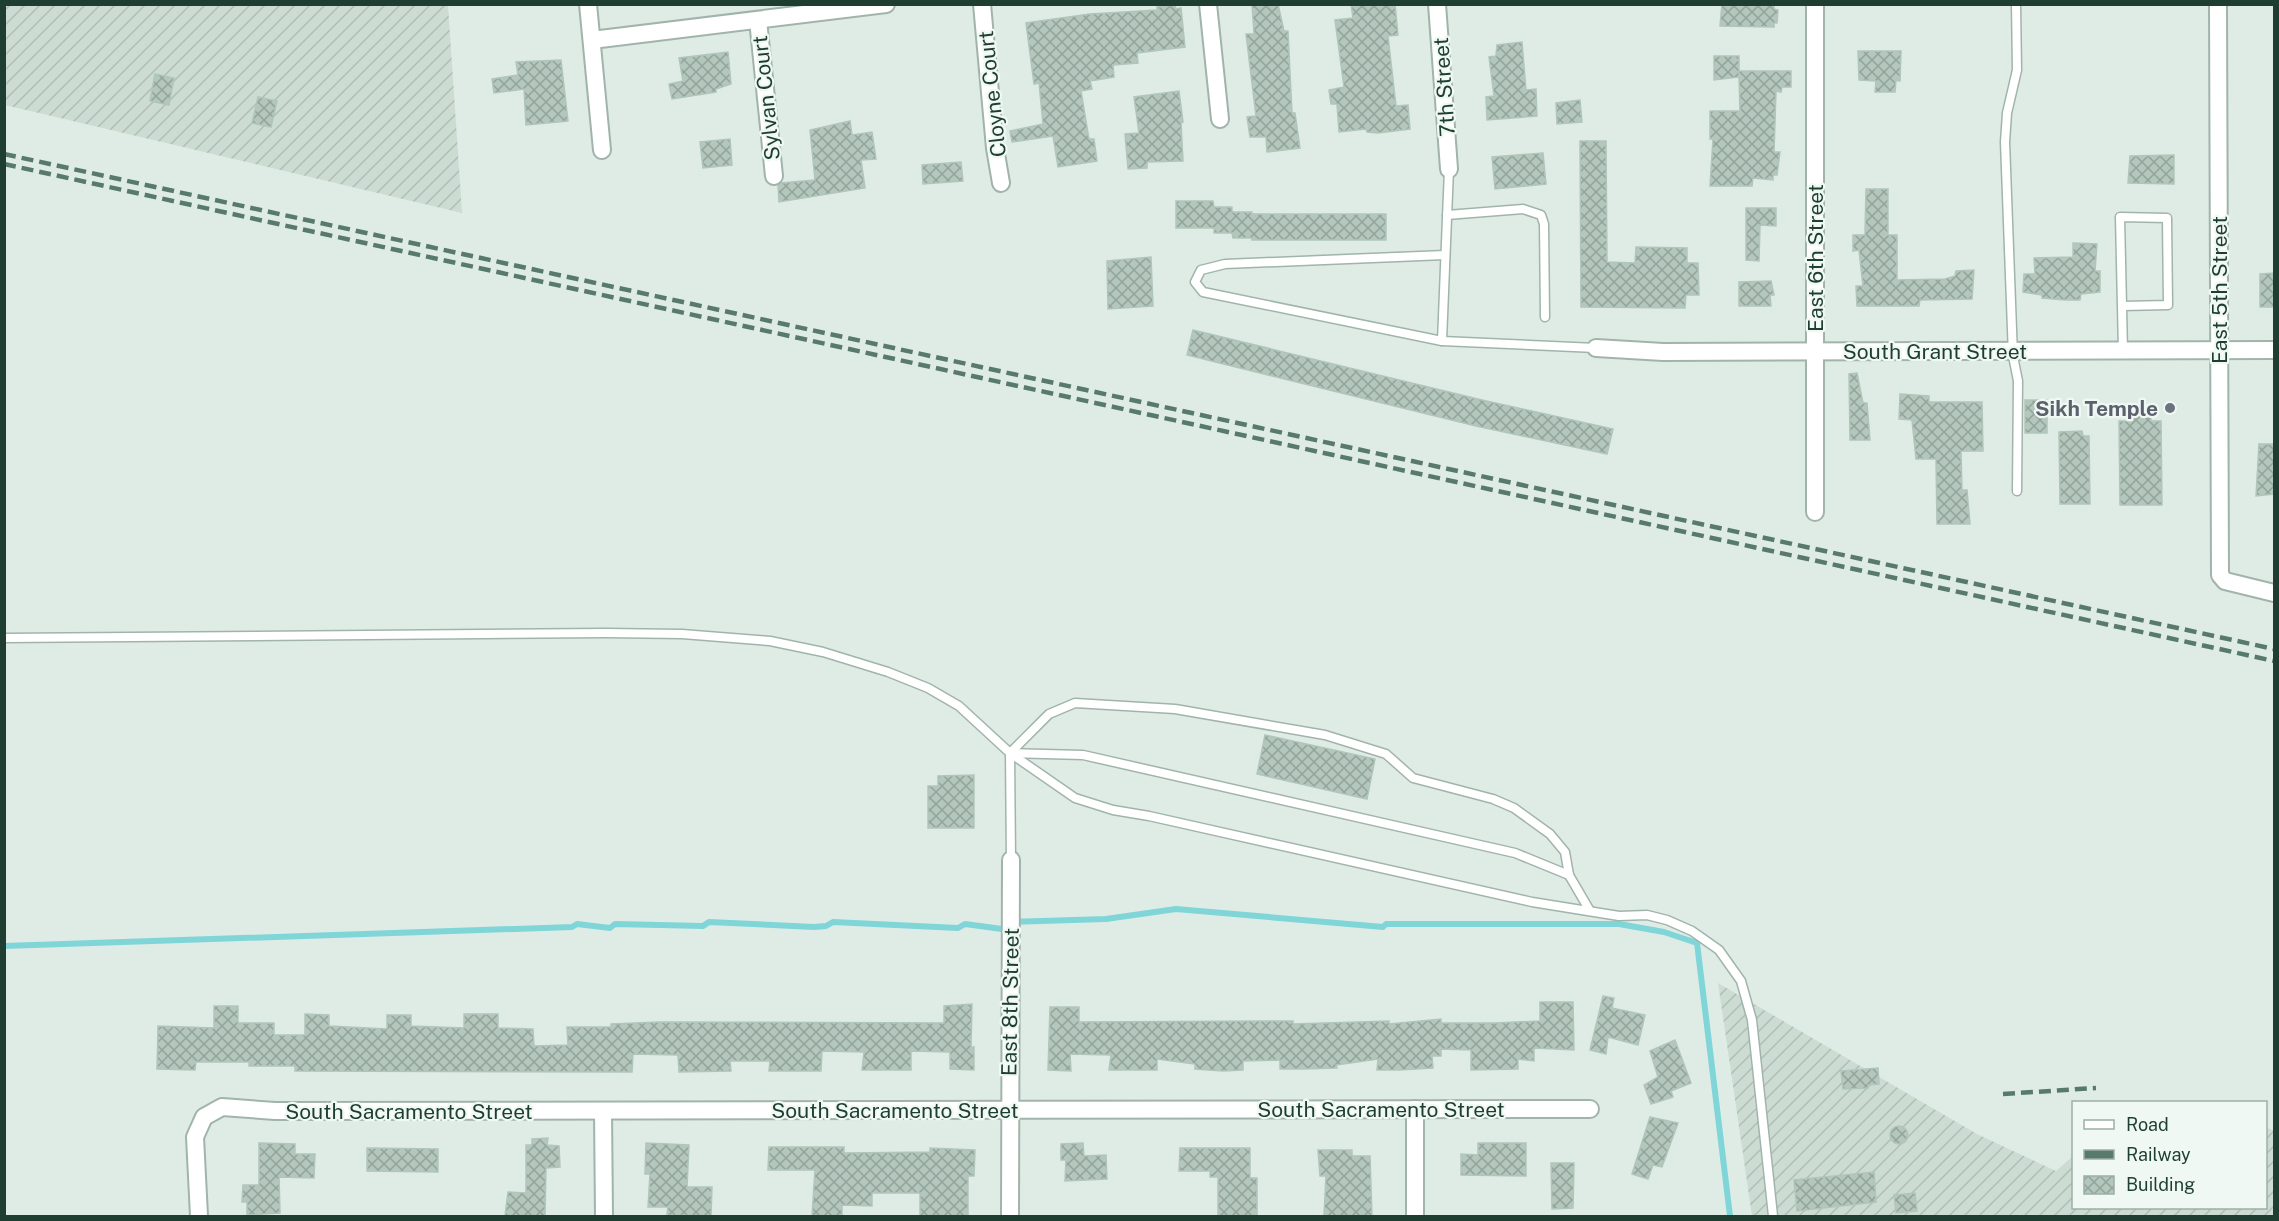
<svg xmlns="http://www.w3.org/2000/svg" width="2279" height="1221" font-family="'Public Sans',sans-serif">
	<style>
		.industrial { fill: url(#industrial-furrows) }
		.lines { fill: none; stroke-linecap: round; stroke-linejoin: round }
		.stream { stroke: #80d5d8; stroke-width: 6 }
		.building { fill: url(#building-cross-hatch); stroke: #b1c6bb; stroke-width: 1.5 }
		.service-casing { stroke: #a1b4ac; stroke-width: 11 }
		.minor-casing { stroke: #a1b4ac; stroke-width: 20 }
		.service { stroke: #fff; stroke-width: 8 }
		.minor { stroke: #fff; stroke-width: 16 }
		.rail { stroke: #587a6d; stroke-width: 4.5; stroke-dasharray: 12 6; stroke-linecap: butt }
		.worship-dot { fill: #6b7280; stroke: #f0f8f3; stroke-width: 2 }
		.labels { text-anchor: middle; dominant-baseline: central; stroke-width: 4.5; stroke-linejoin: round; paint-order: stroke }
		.street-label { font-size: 21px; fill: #1e3e32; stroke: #f0f8f3 }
		.worship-label { font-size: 21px; font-weight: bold; fill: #5b616d; stroke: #f0f8f3; text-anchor: end }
	</style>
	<defs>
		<pattern id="industrial-furrows" width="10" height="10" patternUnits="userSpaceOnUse" patternTransform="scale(1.5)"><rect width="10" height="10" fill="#cddcd3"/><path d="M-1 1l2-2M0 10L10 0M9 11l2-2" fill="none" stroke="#b0beb6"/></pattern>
		<pattern id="building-cross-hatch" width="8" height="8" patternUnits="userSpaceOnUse" patternTransform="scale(1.5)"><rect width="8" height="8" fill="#b4c7bd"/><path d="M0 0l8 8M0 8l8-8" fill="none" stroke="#92a39a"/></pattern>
	</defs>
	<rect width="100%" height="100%" fill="#dfece5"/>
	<g class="industrial">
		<path d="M5,5H448L462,213L5,105Z"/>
		<path d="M1718,983L1977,1134L2056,1171L2073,1156L2074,1208H2266V1128L2274,1130V1216H1752Z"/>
	</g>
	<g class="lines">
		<path class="stream" d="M4,946L572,927L577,924L610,928L615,924L703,926L709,922L814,927L826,926L833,922L958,928L965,924L1002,929L1012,922L1106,919L1176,909L1383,927L1386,924H1619L1664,932L1697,943L1730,1216"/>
	</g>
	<g class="building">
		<path d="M1252,4H1278L1284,31H1288L1292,113H1295L1300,148L1267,152L1266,137H1250L1247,117L1256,116L1246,34H1254Z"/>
		<path d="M1351,4H1395L1398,35L1388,36L1396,106L1408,105L1410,129L1378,133L1367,132L1366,129L1339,132L1337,104H1331L1329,90L1344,87L1335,20L1353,18Z"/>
		<path d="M1722,4H1774V9L1778,10L1777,23H1774V27L1720,26Z"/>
		<path d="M1175,5L1176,9L1181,8L1185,47L1137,53L1138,63L1113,65L1114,77L1090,81L1092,89L1081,91L1089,139H1094L1097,161L1058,167L1053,136L1012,142L1010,131L1043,124L1039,83L1034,84L1026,23L1090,14L1157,10V7Z"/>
		<path d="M1522,42L1526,90L1536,89L1537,116L1487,120L1486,97L1494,96L1489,57L1496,56L1497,45Z"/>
		<path d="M1858,51H1901L1900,81L1896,80L1895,92H1875L1876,81L1859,80Z"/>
		<path d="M728,52L731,84L716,89V92L672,99L669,84L683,81L679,58Z"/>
		<path d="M1714,56H1739V76V71H1791V87H1782L1781,92L1776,91L1774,152H1780L1777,175H1773V180L1753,178L1752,186H1710L1713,139H1710V111H1740L1739,77L1714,80Z"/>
		<path d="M561,60L568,121L526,125L524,89L494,93L492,79L518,75L516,62Z"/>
		<path d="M155,74L174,78L169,105L150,101Z"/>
		<path d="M1179,91L1183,122L1181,123L1183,161L1147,162V168L1128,169L1125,134L1139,133L1134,97Z"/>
		<path d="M258,97L277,101L271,127L252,123Z"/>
		<path d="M1580,100L1582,122L1557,124L1556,103Z"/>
		<path d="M850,121L852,135L872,132L876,159L861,160L865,188L779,202L778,185L781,183L815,180L810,130Z"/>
		<path d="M730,139L732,165L703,168L700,142Z"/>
		<path d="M1580,141H1606L1607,262L1635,263L1636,247L1687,248V263H1698L1699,295H1686L1685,308L1581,307Z"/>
		<path d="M1543,153L1546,184L1495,189L1492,157Z"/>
		<path d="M2174,155V184L2128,183L2130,156Z"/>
		<path d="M961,162L963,181L923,184L922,165Z"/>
		<path d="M1866,189H1888V235H1897V280L1945,279L1955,276L1956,271L1974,270L1972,299L1920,300L1919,306H1857L1856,286H1863L1859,250L1853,251V235H1865Z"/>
		<path d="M1176,201H1213L1214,207H1232V212H1252L1251,214H1386V240H1252V238H1233L1232,233H1214V228H1176Z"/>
		<path d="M1746,208H1776V226L1760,225L1759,261L1746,260Z"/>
		<path d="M2073,243L2097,244L2095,271H2100V292L2081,294L2080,300H2065L2042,298V295L2023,292L2024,274H2035L2034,258L2073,257Z"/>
		<path d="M1151,257L1153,306L1108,309L1107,261Z"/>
		<path d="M2274,273V307H2260V274Z"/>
		<path d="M1771,281L1774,295H1770L1771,306H1739V282Z"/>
		<path d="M1193,330L1482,400L1613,429L1607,454L1476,426L1187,355Z"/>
		<path d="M1857,373L1863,403H1867L1870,440H1850L1849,374Z"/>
		<path d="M1900,394L1929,396V402H1982L1983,451H1961L1962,490H1967L1970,524H1937L1936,459H1916L1912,420L1899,419Z"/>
		<rect x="2025" y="400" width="22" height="33"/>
		<path d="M2129,415H2151V421H2161L2162,505H2120L2119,421H2129Z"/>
		<path d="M2082,431L2083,436H2089L2090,504H2060L2059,432Z"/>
		<path d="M2259,444H2274V494L2256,496Z"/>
		<path d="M1265,735L1375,759L1367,799L1257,774Z"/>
		<path d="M974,775V828H928V786H938V776Z"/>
		<path d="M1603,996L1614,998L1612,1008L1645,1015L1638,1045L1608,1037L1606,1054L1590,1050Z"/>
		<path d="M1540,1002H1573L1574,1050L1534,1048V1061L1518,1059V1069L1471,1070V1050L1441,1049V1056H1432L1433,1068L1399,1070H1377L1378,1059L1336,1065L1337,1068L1303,1069H1280V1060L1243,1061V1070L1223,1071L1195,1069V1064L1157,1059V1070H1109L1111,1055L1070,1054L1071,1071L1048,1070L1050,1007H1079V1022L1293,1021V1024L1389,1021V1024L1441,1019V1023H1495L1540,1021Z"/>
		<path d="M972,1004L971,1047H974V1070L950,1069V1052L911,1051V1070H862L864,1052L822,1051L821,1071H769L770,1061H730L731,1071L679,1072L678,1055L633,1054L632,1072L295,1071V1066H249V1062H196L195,1070L157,1069L158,1026L214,1028V1006H238V1023H274V1035H305V1014L329,1015V1026L387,1029V1015H411V1026L464,1028V1014H498V1028L533,1029L534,1046L568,1045L567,1027H611V1024L660,1022L944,1023V1006Z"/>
		<path d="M1675,1040L1691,1083L1671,1091L1673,1097L1651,1104L1644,1085L1658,1077L1650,1051Z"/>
		<path d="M1878,1068L1879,1084L1868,1085V1088L1843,1089L1841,1071Z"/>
		<path d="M1650,1117L1678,1123L1662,1167L1653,1165L1648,1179L1632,1174Z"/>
		<circle cx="1899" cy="1135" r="9"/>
		<path d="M548,1138L547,1145L559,1146L560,1167L546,1168L545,1216H505L508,1192L526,1193V1145H532V1139Z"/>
		<path d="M259,1143L295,1144V1154H315L314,1178L279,1177L280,1213L247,1215V1202H242L243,1185H259Z"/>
		<path d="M646,1143L689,1145L687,1187H712L711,1216L667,1215L668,1207H648L650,1174H645Z"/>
		<path d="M1083,1143L1084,1156L1106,1155L1107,1179L1065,1181L1066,1160H1061V1144Z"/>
		<path d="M1478,1143H1526V1176L1461,1175V1154L1478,1155Z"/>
		<path d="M769,1147H844V1153L930,1152V1148L975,1150L974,1176H968V1216H920V1193H872V1206L842,1205V1216H812L815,1170H768Z"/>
		<path d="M367,1148L438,1149V1172L367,1171Z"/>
		<path d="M1180,1148H1250V1178H1257V1216H1218V1177H1210V1171H1179Z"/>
		<path d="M1318,1150H1352V1156H1370L1372,1216H1324L1326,1176H1320Z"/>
		<path d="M1551,1163H1574L1573,1208L1552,1209Z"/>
		<path d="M1874,1172L1876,1202L1797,1211L1794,1180Z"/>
		<path d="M1915,1193L1917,1211L1896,1213L1894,1195Z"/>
	</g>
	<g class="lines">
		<defs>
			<g id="service">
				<path d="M2016,4L2017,70L2007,113L2005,142L2013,356L2018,381L2017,491"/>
				<path d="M1447,215L1523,209L1541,215L1544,224L1545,317"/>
				<path d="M1445,255L1225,264L1201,270L1195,282L1203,292L1442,341L1596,348"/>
				<path d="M2122,306L2168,305L2167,218L2120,217L2123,351"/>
				<path d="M1442,341L1449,169"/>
				<path d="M4,638L606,633L682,634L770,641L823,652L888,672L928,688L959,706L1010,753L1075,798L1113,810L1149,816L1532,902L1619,916L1647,915L1667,920L1692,931L1719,950L1741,981L1752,1020L1773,1216"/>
				<path d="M1010,753L1049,714L1075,703L1175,709L1325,735L1386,754L1413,778L1493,799L1514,808L1550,834L1565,852L1569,875L1590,911"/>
				<path d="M1010,753L1011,860"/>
				<path d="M1011,753L1083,755L1515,853L1569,875"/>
			</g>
			<g id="minor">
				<path d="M588,4L602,150"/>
				<path d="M982,4L995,148L1001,183"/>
				<path d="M1208,4L1220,119"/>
				<path d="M1437,4L1449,169"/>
				<path d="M1815,4V512"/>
				<path d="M2218,4L2220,575L2225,581L2274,593"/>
				<path d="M758,20L774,176"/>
				<path d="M592,40L886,4"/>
				<path d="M1596,348L1663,352L2274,350"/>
				<path d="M1415,1109V1216"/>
				<path d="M603,1111L604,1216"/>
				<path d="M199,1216L195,1137L204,1117L222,1107L275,1111L1590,1109"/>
				<path d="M1010,1216L1011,860"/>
			</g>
		</defs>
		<use href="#service" class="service-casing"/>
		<use href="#minor" class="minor-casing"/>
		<use href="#service" class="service"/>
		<use href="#minor" class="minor"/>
		<g class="rail">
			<path d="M4,154L2274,649"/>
			<path d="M4,164L2274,661"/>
			<path d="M2003,1094L2096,1088"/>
		</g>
	</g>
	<circle class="worship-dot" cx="2170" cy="408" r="6"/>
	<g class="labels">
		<g class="street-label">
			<text transform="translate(1444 87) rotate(-94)">7th Street</text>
			<text transform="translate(992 94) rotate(-96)">Cloyne Court</text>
			<text transform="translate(766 98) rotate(-96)">Sylvan Court</text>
			<text transform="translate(1815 258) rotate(-90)">East 6th Street</text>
			<text transform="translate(2219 290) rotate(-90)">East 5th Street</text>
			<text x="1935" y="351">South Grant Street</text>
			<text transform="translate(1010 1002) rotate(-89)">East 8th Street</text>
			<text x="1381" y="1109">South Sacramento Street</text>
			<text x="895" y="1110">South Sacramento Street</text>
			<text x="409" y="1111">South Sacramento Street</text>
		</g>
		<g class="worship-label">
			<text x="2158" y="408">Sikh Temple</text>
		</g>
	</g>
	<rect width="2279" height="1221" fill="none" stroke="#1e3e32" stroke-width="12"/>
	<rect x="2072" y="1101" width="195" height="108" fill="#f0f8f3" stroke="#9caea6" stroke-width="1.5"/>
	<rect x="2084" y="1120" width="30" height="9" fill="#ffffff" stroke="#9caea6" stroke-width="1.5"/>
	<text x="2126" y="1131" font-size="18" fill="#1e3e32">Road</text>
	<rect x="2084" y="1150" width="30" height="9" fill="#587a6d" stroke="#9caea6" stroke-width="1.5"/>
	<text x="2126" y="1161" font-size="18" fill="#1e3e32">Railway</text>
	<rect x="2084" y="1176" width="30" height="18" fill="url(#building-cross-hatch)" stroke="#9caea6" stroke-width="1.5"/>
	<text x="2126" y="1191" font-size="18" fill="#1e3e32">Building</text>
</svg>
